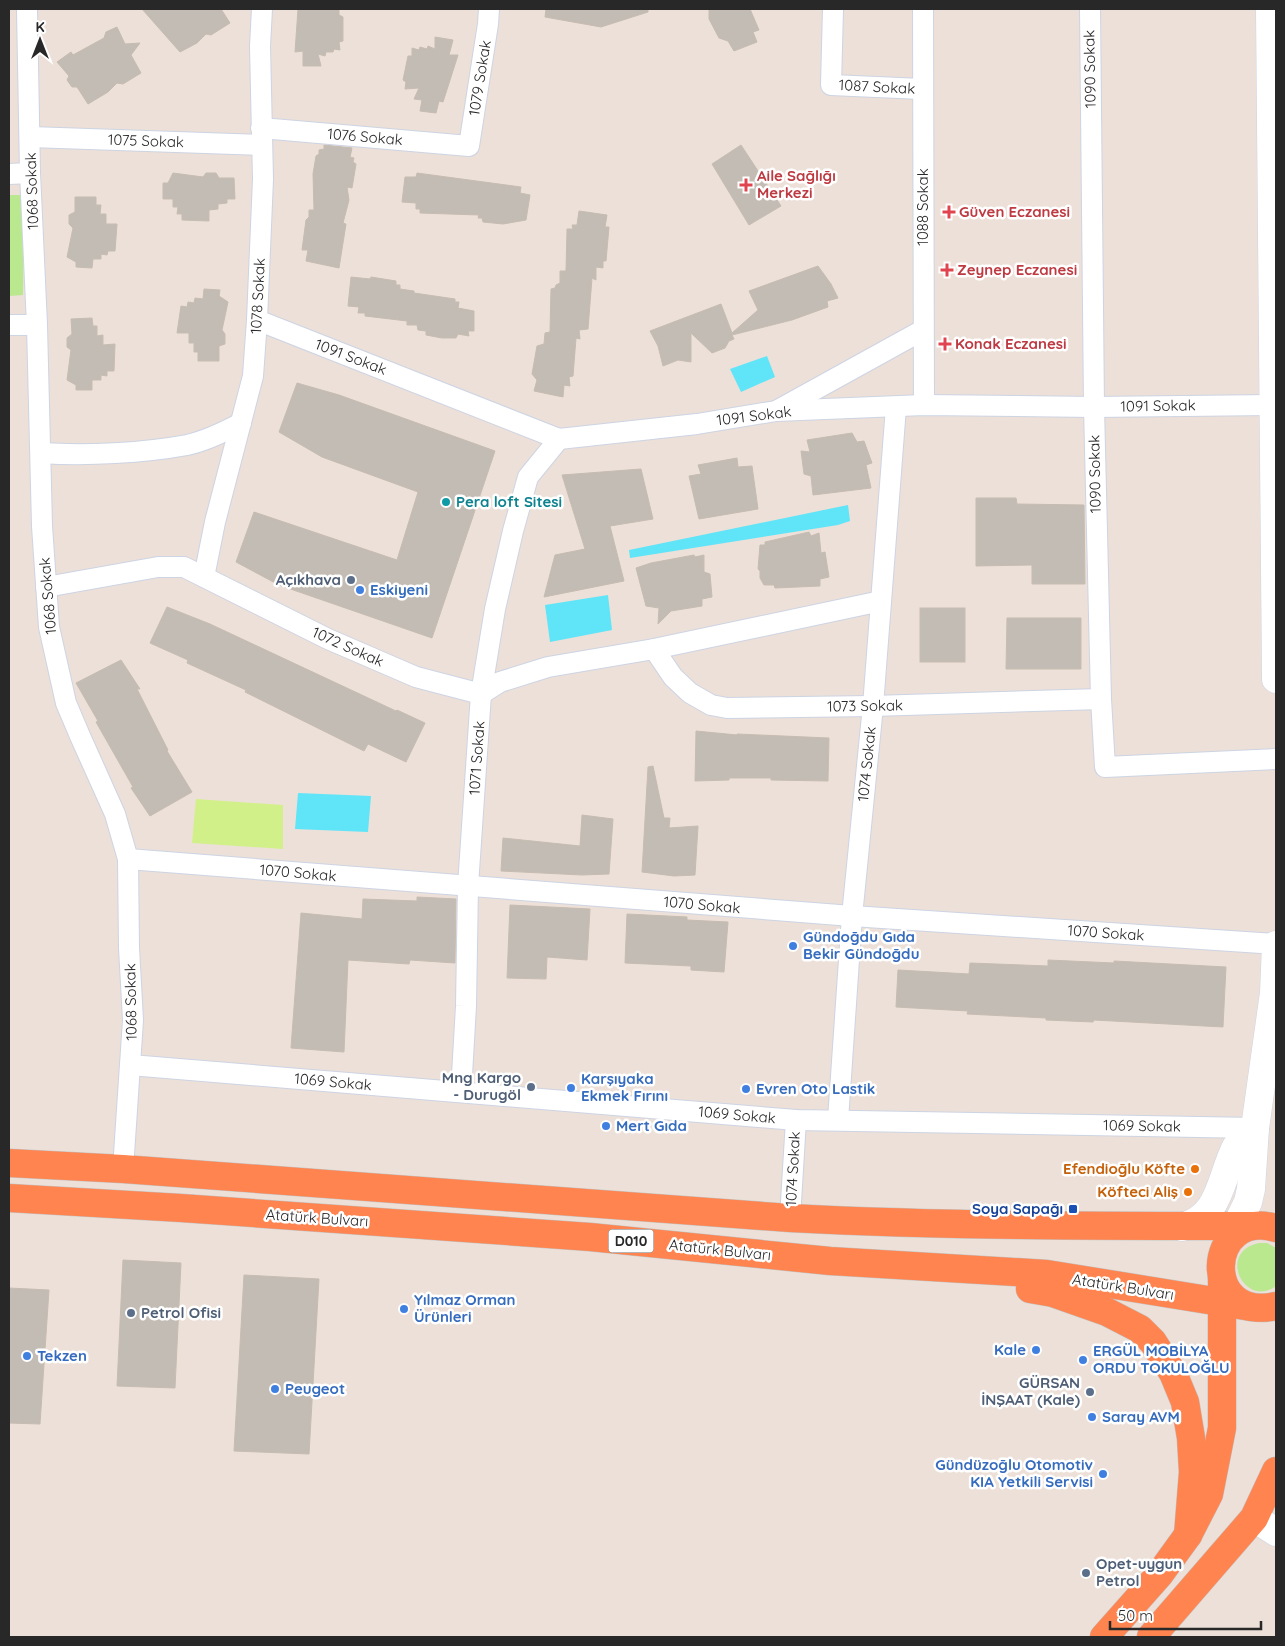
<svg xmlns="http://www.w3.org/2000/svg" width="1285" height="1646" font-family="Quicksand,sans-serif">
<rect width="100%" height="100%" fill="#ece0d8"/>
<g fill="#b9e88e">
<polygon points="9,195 24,195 23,295 9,296"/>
<path d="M 1259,1243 L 1267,1243 L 1276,1248 L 1276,1286 C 1245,1309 1216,1252 1259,1243 Z"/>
</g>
<polygon fill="#d2f089" points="196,799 283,805 283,849 192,843"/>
<g fill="#60e4f8">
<polygon points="767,356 775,377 741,392 730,369"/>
<polygon points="848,505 850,521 838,525 630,558 629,550"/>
<polygon points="608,595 612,630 550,642 545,605"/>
<polygon points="298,793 371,796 368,832 295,829"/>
</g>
<g fill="#c3bcb4" stroke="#c7bcb1">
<polygon points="142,9 221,9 230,23 211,35 206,34 197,43 180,52"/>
<polygon points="298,9 339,9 339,15 343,17 343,41 339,42 340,50 334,49 333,52 326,52 325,56 318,54 321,66 303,66 303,51 295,52"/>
<polygon points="546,9 648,9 648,12 601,27 545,17"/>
<polygon points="709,9 750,9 759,30 753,32 757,42 734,51 728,41 719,38 709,19"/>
<polygon points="117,27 125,44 140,43 131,55 141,73 123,84 117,83 108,92 88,104 77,87 72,87 67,80 69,76 57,62 71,52 73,55 104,38 106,32"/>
<polygon points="435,37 453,40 449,55 458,55 443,102 439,101 436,113 420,111 422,100 414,99 419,88 405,89 406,82 403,80 408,56 412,56 412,48 419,50 420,47 427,49 428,46 435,49"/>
<polygon points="324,145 352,148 350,157 354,158 353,162 356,164 352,188 347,187 349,200 343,223 346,224 339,268 306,261 308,250 302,250 306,220 309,217 309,210 314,210 313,174 316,156 319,154 319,150 324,149"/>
<polygon points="741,145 781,206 749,225 712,164"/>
<polygon points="173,173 203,177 206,173 216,173 219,178 234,178 235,199 227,199 227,203 218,204 218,209 209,210 209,221 182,220 182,214 177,214 178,207 173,207 173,199 163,199 163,183 168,183"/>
<polygon points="417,173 521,187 520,193 530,195 526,220 503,224 483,222 482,218 478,218 479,215 420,213 420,209 416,209 416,203 402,202 405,177 416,177"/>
<polygon points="75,197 96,197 96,205 101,205 100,214 106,214 106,224 117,224 115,251 108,251 107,255 101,254 101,259 93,259 92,268 76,267 76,262 67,257 73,228 69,224 69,215 75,212"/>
<polygon points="579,211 607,215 605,227 609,227 606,261 603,261 603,268 596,267 596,280 592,278 588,329 579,330 580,339 576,338 573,376 569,377 570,386 564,385 563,397 534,391 537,380 532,374 537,346 544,344 545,333 550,332 551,289 555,288 556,285 560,283 560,271 566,271 567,229 573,229 572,225 577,225"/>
<polygon points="818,266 831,284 838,298 827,301 828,307 792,320 732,335 734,339 729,341 725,348 712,353 691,333 691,362 678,360 663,366 658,346 650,331 721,304 732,333 758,310 749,291"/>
<polygon points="351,277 370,279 371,277 396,281 396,285 400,285 400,289 414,291 414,293 455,299 455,302 459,302 458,308 474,311 474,331 468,331 469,336 458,334 456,338 442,338 426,335 426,331 418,330 417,325 407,325 407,321 365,316 365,313 358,313 359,307 348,306"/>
<polygon points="204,289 220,290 219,296 228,302 222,330 225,334 225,344 219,346 219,361 198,361 198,352 194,352 194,343 189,343 189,333 177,333 181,306 187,307 188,302 194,303 195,298 203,299"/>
<polygon points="92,318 93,326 97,326 97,336 103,335 103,345 115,344 114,371 107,371 107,376 101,375 101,380 92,380 92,390 76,390 76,385 67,380 71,350 67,347 67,338 72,334 71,319"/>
<polygon points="297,383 339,395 495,451 432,638 279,585 236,562 254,512 397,560 418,492 322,457 279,432"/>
<polygon points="852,433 857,442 864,441 872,463 866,465 871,488 813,495 811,476 804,474 801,451 810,452 807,440"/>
<polygon points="737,458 738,467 752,466 758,509 699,519 689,476 701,474 698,465"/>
<polygon points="641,469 653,519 610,526 624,581 544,597 555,555 585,549 562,475"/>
<polygon points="976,498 1016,498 1017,504 1084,505 1085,584 1032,584 1032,565 976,566"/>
<polygon points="809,532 811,536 819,533 821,553 825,552 829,577 820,579 820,586 775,588 774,585 764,585 760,578 760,571 758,569 760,545 765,545 765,542"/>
<polygon points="694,555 695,557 704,555 704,572 710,574 712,597 702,599 702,606 671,611 658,624 659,608 646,606 636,568 651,563"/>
<polygon points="167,607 210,624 396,711 397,710 425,723 406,762 368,744 364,751 245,692 246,690 187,663 188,660 150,643"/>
<rect x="920" y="608" width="45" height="54"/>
<polygon points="1007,618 1081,618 1081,669 1006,669"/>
<polygon points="121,660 140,689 137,689 168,750 167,751 192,792 150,816 131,788 133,787 96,722 98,721 76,683"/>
<polygon points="696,731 737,735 737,734 829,738 828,781 771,780 771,778 729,778 729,780 695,781"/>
<polygon points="653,766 664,818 670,818 669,828 698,826 695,875 674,876 642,872 648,767"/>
<polygon points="582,815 613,819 609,874 582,875 501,871 503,838 580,846"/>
<polygon points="417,897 456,899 455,963 410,960 409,964 348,960 344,1052 291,1048 301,913 362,919 363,899 417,901"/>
<polygon points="510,905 590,909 587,960 547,957 546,979 507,978"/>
<polygon points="627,914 687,917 687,920 728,922 724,972 691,970 691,966 625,963"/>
<polygon points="1048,960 1114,963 1114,961 1226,967 1223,1027 1094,1020 1093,1022 1046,1020 1046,1018 967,1014 968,1011 896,1007 898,970 969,974 970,963 1048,966"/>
<polygon points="123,1260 181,1263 175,1388 117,1386"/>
<polygon points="244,1275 319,1279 309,1454 234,1451"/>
<polygon points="9,1288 49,1290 40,1424 9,1423"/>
</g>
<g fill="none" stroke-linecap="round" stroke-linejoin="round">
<g stroke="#cdd4e3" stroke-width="22">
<g id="street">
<polyline points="27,9 30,173 37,325 42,526 49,627 66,703 80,736 115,814 128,859 129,948 133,1020 123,1169"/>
<polyline points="833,9 831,85 922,89"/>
<polyline points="923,9 924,405"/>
<polyline points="1090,9 1094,407 1101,699 1105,767 1276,759"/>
<polyline points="261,128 469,146 488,24 489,9"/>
<polyline points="30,137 262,145"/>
<polyline points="9,174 30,173"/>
<polyline points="257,320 559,439 697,424 776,411 924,405 1094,407 1274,405"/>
<polyline points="9,325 37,325"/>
<polyline points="778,410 923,330"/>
<path d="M 41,453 C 86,456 144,453 187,445 C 206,441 224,432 241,423"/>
<polyline points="204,577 215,522 253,376 257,320 263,179 260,46 262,9"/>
<polyline points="46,587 158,567 184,567 328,639 416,677 481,694 500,682 548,667 654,649 881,601"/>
<polyline points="654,649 673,677 690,693 711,705 727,708 873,706 1101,699"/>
<polyline points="128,859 852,916 1276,944"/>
<polyline points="130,1065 796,1120 1255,1128"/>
<polyline points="461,1092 466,1006 468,886 481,694 495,609 513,531 528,477 559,439"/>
<polyline points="838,1120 852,916 873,706 896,407"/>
<polyline points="790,1218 796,1120"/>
</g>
</g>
<g stroke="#cdd4e3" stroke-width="29">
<g id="secondary">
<polyline points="1270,9 1276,679"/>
<path d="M 1182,1227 C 1221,1217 1220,1178 1236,1147 C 1240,1140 1249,1134 1255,1128"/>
<polyline points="1229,1241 1248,1202 1251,1189 1255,1128 1274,993 1276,945"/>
<polyline points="1254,1518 1276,1532"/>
</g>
</g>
<g stroke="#c3c3c3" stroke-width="29">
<g id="highway">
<path d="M 9,1163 L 123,1169 L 790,1218 C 944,1226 1098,1226 1252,1226"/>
<polyline points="9,1198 181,1208 590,1237 830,1261 1047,1274 1251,1307"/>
<path d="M 1276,1228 C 1205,1208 1200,1323 1276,1306"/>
<polyline points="1030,1289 1053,1293 1107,1312 1140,1329 1153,1342 1173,1373 1185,1402 1191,1438 1193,1472 1188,1535"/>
<polyline points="1104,1637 1159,1575 1188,1535 1209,1494 1222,1428 1222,1280"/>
<polyline points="1151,1637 1254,1518 1276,1471"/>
</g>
</g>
<use href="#street" stroke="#fff" stroke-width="20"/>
<use href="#secondary" stroke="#fff" stroke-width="28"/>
<use href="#highway" stroke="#ff844f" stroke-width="28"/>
</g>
<g fill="#e0444e" stroke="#fff" stroke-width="2">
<path d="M743.5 177.5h5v5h5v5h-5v5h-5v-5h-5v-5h5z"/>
<path d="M946.5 204.5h5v5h5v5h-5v5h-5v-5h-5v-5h5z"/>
<path d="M944.5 262.5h5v5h5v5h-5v5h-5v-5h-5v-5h5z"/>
<path d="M942.5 336.5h5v5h5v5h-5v5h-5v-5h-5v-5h5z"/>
</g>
<circle fill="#0f9aa8" stroke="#fff" stroke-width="2" cx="446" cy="502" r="5"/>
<g fill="#5c6f8a" stroke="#fff" stroke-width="2">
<circle cx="351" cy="580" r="5"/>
<circle cx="531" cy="1087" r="5"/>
<circle cx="131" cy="1313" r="5"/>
<circle cx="1090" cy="1392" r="5"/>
<circle cx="1086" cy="1573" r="5"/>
</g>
<g fill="#3f7fe0" stroke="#fff" stroke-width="2">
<circle cx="360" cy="590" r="5"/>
<circle cx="793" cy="946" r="5"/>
<circle cx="571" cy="1088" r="5"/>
<circle cx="746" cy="1089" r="5"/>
<circle cx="606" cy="1126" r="5"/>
<circle cx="404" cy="1309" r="5"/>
<circle cx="1036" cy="1350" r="5"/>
<circle cx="27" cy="1356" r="5"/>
<circle cx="1083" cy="1360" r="5"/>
<circle cx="275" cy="1389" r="5"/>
<circle cx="1092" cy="1417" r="5"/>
<circle cx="1103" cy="1474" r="5"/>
</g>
<g fill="#e8710a" stroke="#fff" stroke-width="2">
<circle cx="1195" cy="1169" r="5"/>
<circle cx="1188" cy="1192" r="5"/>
</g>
<rect fill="#1a4fb4" stroke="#fff" stroke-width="2" x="1068" y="1204" width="10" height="10" rx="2.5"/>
<g text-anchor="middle" stroke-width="5" stroke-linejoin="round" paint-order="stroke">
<rect fill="#fff" stroke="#686868" stroke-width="1" x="608.5" y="1229.5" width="45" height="23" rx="4"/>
<g font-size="14" font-weight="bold" fill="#282828">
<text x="631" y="1246">D010</text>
</g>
<g font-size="15" fill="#282828" stroke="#fff">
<text transform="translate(1090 69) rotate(-91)" y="5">1090 Sokak</text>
<text transform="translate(480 78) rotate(-81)" y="5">1079 Sokak</text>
<text transform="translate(877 87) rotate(3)" y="5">1087 Sokak</text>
<text transform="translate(365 137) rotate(5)" y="5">1076 Sokak</text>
<text transform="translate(146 141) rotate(2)" y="5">1075 Sokak</text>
<text transform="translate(32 191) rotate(-92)" y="5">1068 Sokak</text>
<text transform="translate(923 207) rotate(-90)" y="5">1088 Sokak</text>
<text transform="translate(258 296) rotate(-87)" y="5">1078 Sokak</text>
<text transform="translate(351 357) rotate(21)" y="5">1091 Sokak</text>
<text transform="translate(1158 406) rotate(-1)" y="5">1091 Sokak</text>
<text transform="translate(754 416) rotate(-7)" y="5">1091 Sokak</text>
<text transform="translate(1095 474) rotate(-91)" y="5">1090 Sokak</text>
<text transform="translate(48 596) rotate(-95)" y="5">1068 Sokak</text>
<text transform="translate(348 647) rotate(24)" y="5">1072 Sokak</text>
<text transform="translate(865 706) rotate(-1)" y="5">1073 Sokak</text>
<text transform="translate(477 758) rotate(-86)" y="5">1071 Sokak</text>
<text transform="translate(867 764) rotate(-84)" y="5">1074 Sokak</text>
<text transform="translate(298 873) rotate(5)" y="5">1070 Sokak</text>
<text transform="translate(702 905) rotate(5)" y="5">1070 Sokak</text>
<text transform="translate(1106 933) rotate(4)" y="5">1070 Sokak</text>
<text transform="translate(131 1002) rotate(-91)" y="5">1068 Sokak</text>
<text transform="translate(333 1082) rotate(5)" y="5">1069 Sokak</text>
<text transform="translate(737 1115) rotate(5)" y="5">1069 Sokak</text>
<text transform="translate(1142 1126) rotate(1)" y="5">1069 Sokak</text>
<text transform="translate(793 1169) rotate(-87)" y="5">1074 Sokak</text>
<text transform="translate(317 1218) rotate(4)" y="5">Atatürk Bulvarı</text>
<text transform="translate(720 1250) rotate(6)" y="5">Atatürk Bulvarı</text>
<text transform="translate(1123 1287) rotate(9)" y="5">Atatürk Bulvarı</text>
</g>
<g font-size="15" font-weight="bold" fill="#be3a42" stroke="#fff" text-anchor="start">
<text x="757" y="181">Aile Sağlığı<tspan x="757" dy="17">Merkezi</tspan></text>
<text x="959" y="217">Güven Eczanesi</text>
<text x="957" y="275">Zeynep Eczanesi</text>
<text x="955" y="349">Konak Eczanesi</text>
</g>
<g font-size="15" font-weight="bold" fill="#0d838f" stroke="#fff" text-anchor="start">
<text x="456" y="507">Pera loft Sitesi</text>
</g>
<g font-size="15" font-weight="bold" fill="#4e5e75" stroke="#fff" text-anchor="end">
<text x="341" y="585">Açıkhava</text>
<text x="521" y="1083">Mng Kargo<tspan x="521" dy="17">- Durugöl</tspan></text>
<text x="141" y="1318" text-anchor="start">Petrol Ofisi</text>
<text x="1080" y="1388">GÜRSAN<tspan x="1080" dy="17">İNŞAAT (Kale)</tspan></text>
<text x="1096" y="1569" text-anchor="start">Opet-uygun<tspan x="1096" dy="17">Petrol</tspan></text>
</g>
<g font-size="15" font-weight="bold" fill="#366cbe" stroke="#fff" text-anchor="start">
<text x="370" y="595">Eskiyeni</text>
<text x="803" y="942">Gündoğdu Gıda<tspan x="803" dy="17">Bekir Gündoğdu</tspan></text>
<text x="581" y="1084">Karşıyaka<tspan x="581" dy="17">Ekmek Fırını</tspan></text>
<text x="756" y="1094">Evren Oto Lastik</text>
<text x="616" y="1131">Mert Gıda</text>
<text x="414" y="1305">Yılmaz Orman<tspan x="414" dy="17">Ürünleri</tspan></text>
<text x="1026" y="1355" text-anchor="end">Kale</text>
<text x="1093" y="1356">ERGÜL MOBİLYA<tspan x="1093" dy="17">ORDU TOKULOĞLU</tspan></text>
<text x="37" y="1361">Tekzen</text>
<text x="285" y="1394">Peugeot</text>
<text x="1102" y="1422">Saray AVM</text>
<text x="1093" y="1470" text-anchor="end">Gündüzoğlu Otomotiv<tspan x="1093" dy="17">KIA Yetkili Servisi</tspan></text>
</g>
<g font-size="15" font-weight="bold" fill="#c56008" stroke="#fff" text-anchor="end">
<text x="1185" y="1174">Efendioğlu Köfte</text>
<text x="1178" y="1197">Köfteci Aliş</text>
</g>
<g font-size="15" font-weight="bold" fill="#164399" stroke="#fff" text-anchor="end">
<text x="1063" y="1214">Soya Sapağı</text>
</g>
</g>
<rect width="1285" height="1646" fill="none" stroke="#282828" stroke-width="20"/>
<g transform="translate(40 40)" stroke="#ffffff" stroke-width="4" paint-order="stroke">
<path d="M0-4L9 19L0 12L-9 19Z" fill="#282828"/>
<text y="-8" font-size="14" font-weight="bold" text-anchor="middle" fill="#282828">K</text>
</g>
<path d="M1110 1621v8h151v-8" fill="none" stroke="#282828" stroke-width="2.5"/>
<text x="1118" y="1621" font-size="15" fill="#282828" stroke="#ffffff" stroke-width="4" paint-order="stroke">50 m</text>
</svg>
